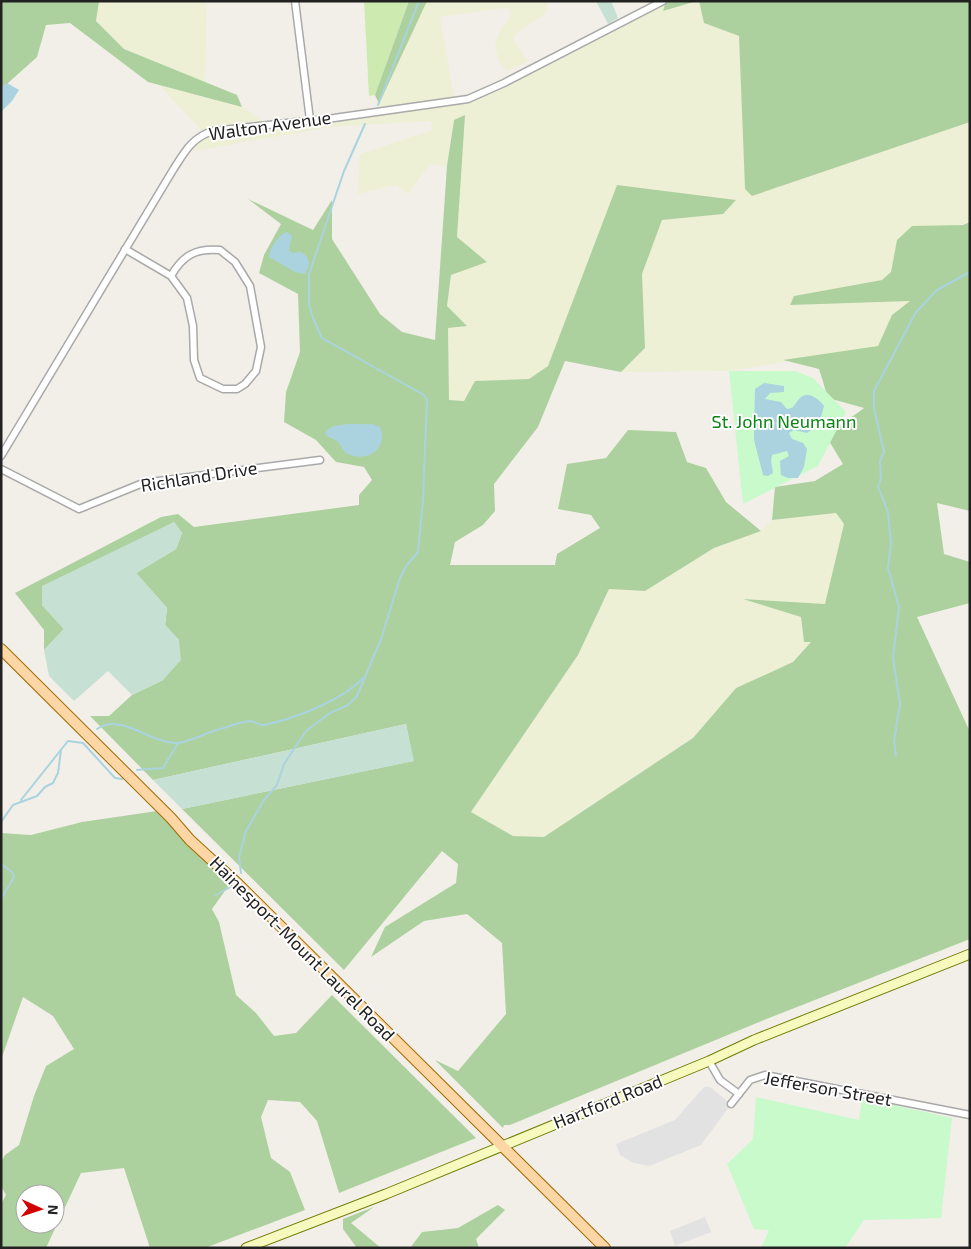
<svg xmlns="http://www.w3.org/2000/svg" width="971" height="1249" font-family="'Exo 2',sans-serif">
<rect width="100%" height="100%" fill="#f2efe9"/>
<g fill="#eef0d5">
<polygon points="99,1 207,1 205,82 124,49 96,21"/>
<polygon points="427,1 546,1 548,4 545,14 518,32 513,39 528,61 507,71 499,62 495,46 499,32 511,16 509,9 504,8 440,17 455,103 665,1 664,11 699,1 704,23 739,36 745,189 752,196 970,122 970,222 897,240 891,272 882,280 794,296 790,305 911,301 892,315 878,346 729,371 621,372 645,348 642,274 662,220 723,214 617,185 548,366 530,379 475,381 464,401 449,400 448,328 467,326 447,306 457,237 464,116 454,120 447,166 430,164 408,194 396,185 357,194 360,154 432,130 431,121 331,127 193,151 201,130 159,85 242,107 266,123 379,111 379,104"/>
<polygon points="836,513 844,524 825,605 747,599 801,617 804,642 812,641 793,662 736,688 693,738 544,837 513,836 471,812 578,655 609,589 645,591 714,548 761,531 772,520"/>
</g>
<polygon fill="#cdebb0" points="364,1 409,1 375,95 369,96"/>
<g fill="#add19e" fill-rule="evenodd">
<polygon points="1,1 99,1 96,21 124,49 237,95 242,107 148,82 70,23 46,25 37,57 8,83 1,111"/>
<polygon points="409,1 427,1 379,104 375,95"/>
<polygon points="666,1 697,1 663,11"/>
<polygon points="699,1 970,1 970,122 752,196 745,189 739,36 704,23"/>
<polygon points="465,115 457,237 487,262 451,275 447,306 467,326 448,328 449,400 464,401 475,381 529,379 548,366 617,185 736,200 723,214 662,220 642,274 645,348 621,372 565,361 538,427 494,484 495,511 483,525 455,542 450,565 555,565 557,554 600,528 591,515 558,509 567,464 606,458 628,430 676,432 687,462 706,468 726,502 761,531 714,548 645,591 609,589 578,655 471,812 513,836 544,837 693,738 736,688 793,662 811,642 804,642 801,617 743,599 825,604 844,524 836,513 772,520 775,487 815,481 843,464 826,436 864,408 828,398 819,369 783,360 878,346 892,315 910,301 790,305 794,296 882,280 891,272 897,240 912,226 963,225 970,222 970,511 937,503 944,554 970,562 970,603 917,617 970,732 970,939 764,1020 510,1125 504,1125 503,1128 435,1060 458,1071 506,1014 502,943 467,914 424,921 371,957 385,927 456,883 458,864 442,851 344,970 182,809 413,761 406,724 153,780 90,716 109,716 132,695 163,680 179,640 165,625 167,608 136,573 176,549 182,533 174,522 42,605 64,629 44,650 44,630 15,593 161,517 178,514 194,527 359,505 359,495 372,480 364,467 336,462 316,440 284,422 286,392 300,352 298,294 259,273 264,255 281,224 248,199 313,230 332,200 332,239 380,314 402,332 435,340 447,166 454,120"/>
<path d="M 157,811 L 232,881 L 212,909 L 219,922 L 236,995 L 256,1013 L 274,1036 L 296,1033 L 332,995 L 476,1138 L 339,1193 L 317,1121 L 300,1102 L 268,1100 L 261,1117 L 271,1158 L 290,1172 L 305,1210 L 205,1248 L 150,1248 L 124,1168 L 81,1173 L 46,1248 L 1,1248 L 1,1204 L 6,1195 L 1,1186 L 1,1162 L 5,1155 L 19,1145 L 34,1096 L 46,1066 L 74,1049 L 53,1016 L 23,997 L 1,1060 L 1,833 L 31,835 L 82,822 ZM 25,1194 L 55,1194 L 55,1224 L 25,1224 Z"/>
<polygon points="498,1205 505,1210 476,1239 479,1248 410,1248 422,1232 458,1228"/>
<polygon points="374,1207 351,1223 381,1248 357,1248 343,1229 343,1219"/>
</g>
<g fill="#c6e0d4">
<polygon points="596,1 611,1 618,18 608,24"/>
<polygon points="174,522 182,533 176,549 136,573 167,608 165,625 179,640 181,660 163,680 132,695 108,671 74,701 49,676 44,650 64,629 42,605 42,586"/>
<polygon points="406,724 414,761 182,809 153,780"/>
</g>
<g fill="#c8facc">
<polygon points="729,371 795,371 813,378 846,412 818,466 743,504"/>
<polygon points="756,1097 859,1120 862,1098 952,1118 941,1218 864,1220 845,1248 761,1248 769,1230 754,1229 727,1164 753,1139"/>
</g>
<g fill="#e2e2e2">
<polygon points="704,1087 710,1087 731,1104 701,1145 649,1166 634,1163 620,1155 616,1144 675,1120"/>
<polygon points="705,1217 711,1232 675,1246 670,1231"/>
</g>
<g fill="#aad3df">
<polygon points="7,83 19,90 12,101 1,112 1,87"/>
<path d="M 287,232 L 292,236 L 289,250 L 292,253 L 301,252 C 310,257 311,265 305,274 L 295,272 L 269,257 C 269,249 279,234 287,232 Z"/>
<path d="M 764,383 L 784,386 L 784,392 L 770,393 L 765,399 L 781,402 L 787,409 L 792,408 C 795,405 797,401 800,398 C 808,390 820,400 824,406 L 819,425 L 807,433 L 794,430 L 789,433 L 792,439 L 803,443 L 807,449 L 804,467 L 798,478 L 788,478 L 781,475 L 780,461 L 789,456 L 787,451 L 772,455 L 771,461 L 773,473 L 768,476 L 763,475 L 754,440 L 755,389 Z"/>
<path d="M 372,424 L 380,427 C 389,449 366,464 346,453 C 342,450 341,444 337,441 C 332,437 327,438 325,433 C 332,421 359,425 372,424 Z"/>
</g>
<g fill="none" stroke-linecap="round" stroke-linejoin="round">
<g stroke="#aad3df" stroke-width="2">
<polyline points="378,105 419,1"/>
<path d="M 97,729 C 121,712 151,744 177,743 C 191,742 209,731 224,728 C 232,725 242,722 250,721 C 256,721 258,726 264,725 C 294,719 343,700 363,678"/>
<polyline points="896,756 894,741 900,704 893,658 899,607 888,568 891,543 888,512 878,486 881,478 880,461 884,452 874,408 874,391 916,312 937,290 970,272"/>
<polyline points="137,770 163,768 178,743"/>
<polyline points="21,800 68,741 83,743 115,778 122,779"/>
<polyline points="1,822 13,805 37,796 45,787 53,783 58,773 61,750"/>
<polyline points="1,864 12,872 14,877 1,899"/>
<polyline points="241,873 239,857 246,831 264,800 277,785 284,764 306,731 330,713 348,705 357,696 381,639 400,578 407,565 418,552 423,500 427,400 424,395 322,338 313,318 309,305 309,274 344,171 365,124"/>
<polyline points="216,895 234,885"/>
</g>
<g stroke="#a9a9a9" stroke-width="9">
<g id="street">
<polyline points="295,1 310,120"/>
<path d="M 125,249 L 171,276 L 187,298 L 193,326 L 194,360 L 200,378 L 223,389 L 237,389 L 245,384 L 256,371 L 261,347 L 250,286 L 235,262 L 220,250 C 196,248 183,255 171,276"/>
<path d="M 1,456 L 173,170 C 184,153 192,137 213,131 L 334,118 L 468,99 L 504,83 L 663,1"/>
<polyline points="1,469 79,509 143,483 320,460"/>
<polyline points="709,1061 720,1080 739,1094"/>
<polyline points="731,1104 750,1080 765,1075 970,1115"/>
</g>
</g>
<g stroke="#707d05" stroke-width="11">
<polyline id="secondary" points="246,1248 386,1194 709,1061 754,1040 970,954"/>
</g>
<g stroke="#a06b00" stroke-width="12">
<polyline id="primary" points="1,649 171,818 190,840 239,885 605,1248"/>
</g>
<use href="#street" stroke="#fff" stroke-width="6"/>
<use href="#secondary" stroke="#f7fabf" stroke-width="9"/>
<use href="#primary" stroke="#fcd6a4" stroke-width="10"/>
</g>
<g text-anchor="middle" stroke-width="4" stroke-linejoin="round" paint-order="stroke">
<g font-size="18" fill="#222" stroke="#fff">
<text transform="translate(270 126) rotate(-8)" y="6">Walton Avenue</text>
<text transform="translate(199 477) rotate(-9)" y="6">Richland Drive</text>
<text transform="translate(302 949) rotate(45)" y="6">Hainesport-Mount Laurel Road</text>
<text transform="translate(828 1089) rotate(10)" y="6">Jefferson Street</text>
<text transform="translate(608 1102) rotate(-22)" y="6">Hartford Road</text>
</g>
<g font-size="18" fill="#0c8416" stroke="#fff">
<text x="784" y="428">St. John Neumann</text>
</g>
</g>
<rect width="971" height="1249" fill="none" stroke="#222222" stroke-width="5"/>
<g transform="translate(40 1209) rotate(93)"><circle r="24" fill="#ffffff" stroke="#a7a7a7"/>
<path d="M0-4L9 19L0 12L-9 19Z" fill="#d40000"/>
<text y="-8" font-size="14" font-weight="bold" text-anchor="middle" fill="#222222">N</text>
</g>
</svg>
